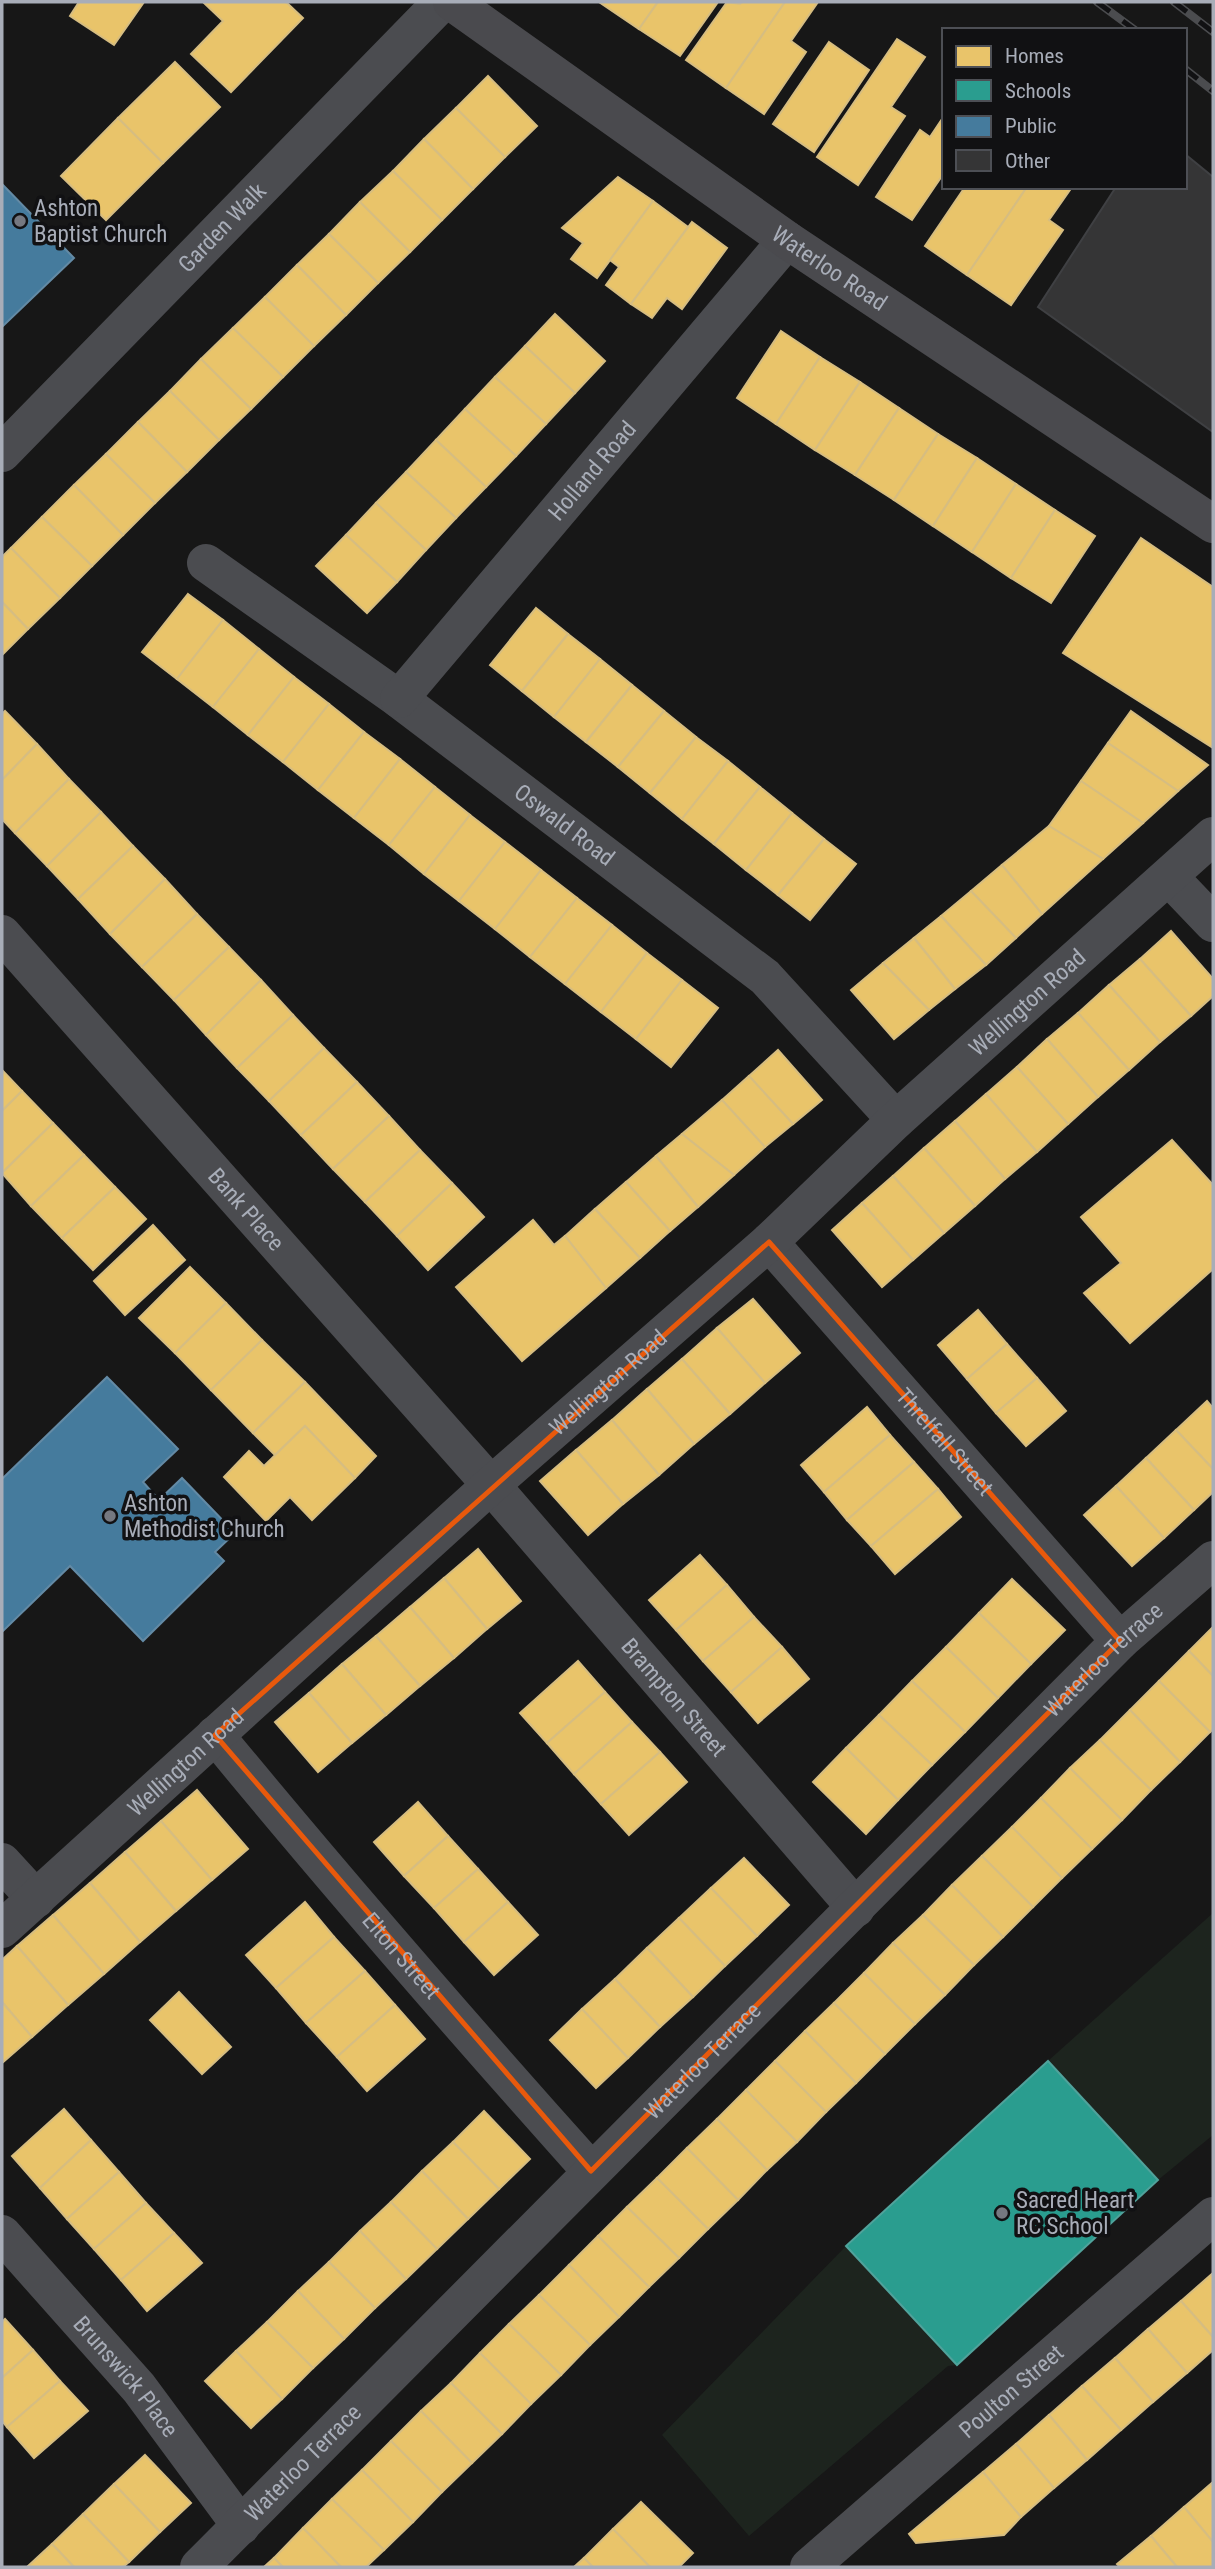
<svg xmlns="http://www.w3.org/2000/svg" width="1215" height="2569" font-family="'Roboto Condensed',sans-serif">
<rect width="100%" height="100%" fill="#171717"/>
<g fill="#1d241e">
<polygon points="1213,1913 1213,2135 1158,2180 1048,2061"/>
<polygon points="846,2246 957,2365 948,2366 749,2536 662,2435"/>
</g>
<g fill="#e9c46a" stroke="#d6bd81" stroke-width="2">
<polygon points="79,2 144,2 114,45 70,16"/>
<polygon points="203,2 286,2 303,18 231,92 191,54 223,21"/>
<polygon points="599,2 658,2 639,29"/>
<polygon points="658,2 718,2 680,56 639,29"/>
<polygon points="727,2 740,4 742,2 785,2 726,88 686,60"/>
<polygon points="785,2 818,2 791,41 806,52 764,114 726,88"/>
<polygon points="897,39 925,57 891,107 905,116 858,185 817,157"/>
<polygon points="829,42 869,70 814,152 773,124"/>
<polygon points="175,62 220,107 163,163 118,118"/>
<polygon points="488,76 537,126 505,157 456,108"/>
<polygon points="456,108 505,157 473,189 424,139"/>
<polygon points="944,116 944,173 912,220 876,197 920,130 930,137"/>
<polygon points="118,118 163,163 106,220 61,176"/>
<polygon points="424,139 473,189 442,220 393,171"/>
<polygon points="393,171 442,220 410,252 360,202"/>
<polygon points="618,177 653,201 597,278 571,259 583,243 562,228"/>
<polygon points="965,187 1027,187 967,275 925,246"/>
<polygon points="1027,187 1072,187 1049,220 1063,230 1011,305 967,275"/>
<polygon points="653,201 688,227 631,304 606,285 619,267 610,260"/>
<polygon points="360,202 410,252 378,283 329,234"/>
<polygon points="692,222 727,248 682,309 667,298 652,318 631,304"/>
<polygon points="329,234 378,283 346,315 297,265"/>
<polygon points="297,265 346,315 314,346 265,297"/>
<polygon points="265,297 314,346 283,377 233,328"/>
<polygon points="555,314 605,361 575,393 525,346"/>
<polygon points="233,328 283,377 251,409 201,359"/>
<polygon points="781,331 820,357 776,424 737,398"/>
<polygon points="525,346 575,393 546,424 495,377"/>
<polygon points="820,357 860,382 815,450 776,424"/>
<polygon points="201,359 251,409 219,440 170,391"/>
<polygon points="495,377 546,424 516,456 465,409"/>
<polygon points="860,382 899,408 855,475 815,450"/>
<polygon points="170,391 219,440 187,472 138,422"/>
<polygon points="899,408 938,434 894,500 855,475"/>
<polygon points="465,409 516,456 486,487 436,440"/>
<polygon points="138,422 187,472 155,503 106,454"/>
<polygon points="938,434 977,458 933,526 894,500"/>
<polygon points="436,440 486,487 456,518 406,472"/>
<polygon points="106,454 155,503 123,535 74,485"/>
<polygon points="977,458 1016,484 972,552 933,526"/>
<polygon points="406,472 456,518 426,550 376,503"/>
<polygon points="1016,484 1055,510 1011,578 972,552"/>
<polygon points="74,485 123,535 92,566 42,517"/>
<polygon points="376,503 426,550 397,582 346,535"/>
<polygon points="1055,510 1095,536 1051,603 1011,578"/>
<polygon points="42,517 92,566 60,598 11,548"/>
<polygon points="346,535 397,582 367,613 316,566"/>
<polygon points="1141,538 1213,587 1213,748 1063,653"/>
<polygon points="11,548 60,598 28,629 2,602 2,557"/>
<polygon points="188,594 223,620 177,679 142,652"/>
<polygon points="2,602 28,629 2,655"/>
<polygon points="536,608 568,634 522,691 490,665"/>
<polygon points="223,620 259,649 213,707 177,679"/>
<polygon points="568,634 600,659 554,717 522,691"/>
<polygon points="259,649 294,677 248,735 213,707"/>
<polygon points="600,659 632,685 586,742 554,717"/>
<polygon points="294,677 329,704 283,762 248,735"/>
<polygon points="632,685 664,711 618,767 586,742"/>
<polygon points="329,704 364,732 318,790 283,762"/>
<polygon points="5,711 37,744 2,780 2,714"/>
<polygon points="664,711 696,737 650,793 618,767"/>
<polygon points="1131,711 1208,765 1178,791 1108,743"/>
<polygon points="364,732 400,759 354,818 318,790"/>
<polygon points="696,737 728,761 682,819 650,793"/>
<polygon points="1108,743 1178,791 1143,823 1081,781"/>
<polygon points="37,744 69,779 15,833 2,819 2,780"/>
<polygon points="400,759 435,787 389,845 354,818"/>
<polygon points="728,761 760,787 714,844 682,819"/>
<polygon points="69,779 101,812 47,866 15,833"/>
<polygon points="1081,781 1143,823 1103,859 1049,826"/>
<polygon points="435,787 470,815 424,874 389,845"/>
<polygon points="760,787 792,813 746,870 714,844"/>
<polygon points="101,812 133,846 78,899 47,866"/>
<polygon points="792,813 824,839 778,895 746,870"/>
<polygon points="470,815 505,842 459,901 424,874"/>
<polygon points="1049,826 1103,859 1042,914 1002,865"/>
<polygon points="824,839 856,864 810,920 778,895"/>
<polygon points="505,842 541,870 495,929 459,901"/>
<polygon points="133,846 165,879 110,934 78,899"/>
<polygon points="1002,865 1042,914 1016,938 971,891"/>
<polygon points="541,870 577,898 530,957 495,929"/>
<polygon points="165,879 197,914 142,967 110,934"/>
<polygon points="971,891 1016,938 986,965 941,916"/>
<polygon points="577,898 612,925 565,984 530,957"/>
<polygon points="197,914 229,947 174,1000 142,967"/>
<polygon points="941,916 986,965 955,989 914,938"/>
<polygon points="612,925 647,953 601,1012 565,984"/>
<polygon points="1171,931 1213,979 1213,996 1191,1016 1140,959"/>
<polygon points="914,938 955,989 929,1010 883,963"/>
<polygon points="229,947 261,980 206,1035 174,1000"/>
<polygon points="647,953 682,980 636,1039 601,1012"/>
<polygon points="1140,959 1191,1016 1160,1042 1109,985"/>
<polygon points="883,963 929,1010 894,1039 851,990"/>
<polygon points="261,980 293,1015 237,1068 206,1035"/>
<polygon points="682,980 718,1008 671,1067 636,1039"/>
<polygon points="1109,985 1160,1042 1129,1070 1078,1013"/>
<polygon points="1078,1013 1129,1070 1098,1097 1047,1039"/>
<polygon points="293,1015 324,1048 269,1101 237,1068"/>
<polygon points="1047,1039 1098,1097 1068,1124 1017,1067"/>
<polygon points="324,1048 357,1082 301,1135 269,1101"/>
<polygon points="778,1050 822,1100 793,1124 749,1076"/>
<polygon points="1017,1067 1068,1124 1037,1152 986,1094"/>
<polygon points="2,1070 22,1091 2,1111"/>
<polygon points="749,1076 793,1124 765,1147 722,1100"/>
<polygon points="357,1082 389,1116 333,1169 301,1135"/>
<polygon points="22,1091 53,1123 2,1173 2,1111"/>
<polygon points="986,1094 1037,1152 1005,1179 955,1121"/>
<polygon points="722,1100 765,1147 734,1175 682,1134"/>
<polygon points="389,1116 420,1150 365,1202 333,1169"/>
<polygon points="955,1121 1005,1179 975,1206 924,1148"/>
<polygon points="53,1123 84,1155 31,1206 2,1173"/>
<polygon points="682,1134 734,1175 698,1207 656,1156"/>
<polygon points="1172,1140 1213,1185 1213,1269 1130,1343 1084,1293 1121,1263 1081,1217"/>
<polygon points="924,1148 975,1206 944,1233 893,1176"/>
<polygon points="420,1150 452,1183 397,1236 365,1202"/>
<polygon points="84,1155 115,1187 62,1238 31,1206"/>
<polygon points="656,1156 698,1207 670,1231 626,1182"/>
<polygon points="893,1176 944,1233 913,1260 862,1203"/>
<polygon points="626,1182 670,1231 640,1258 595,1209"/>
<polygon points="452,1183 484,1217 428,1270 397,1236"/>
<polygon points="115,1187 146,1219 93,1270 62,1238"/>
<polygon points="862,1203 913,1260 882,1287 832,1230"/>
<polygon points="595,1209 640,1258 606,1288 565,1236"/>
<polygon points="533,1220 554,1245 565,1236 606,1288 522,1361 456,1287"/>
<polygon points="153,1225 185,1260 125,1315 94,1281"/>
<polygon points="190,1267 226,1303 175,1353 139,1318"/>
<polygon points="753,1299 800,1353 765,1383 717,1328"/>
<polygon points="226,1303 262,1340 211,1390 175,1353"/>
<polygon points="978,1310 1007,1344 967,1379 938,1345"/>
<polygon points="717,1328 765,1383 730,1414 682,1359"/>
<polygon points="262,1340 305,1382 253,1433 211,1390"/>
<polygon points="1007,1344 1037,1378 996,1413 967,1379"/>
<polygon points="682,1359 730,1414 694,1444 647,1389"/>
<polygon points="1037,1378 1066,1411 1026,1446 996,1413"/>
<polygon points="305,1382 376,1456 355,1478 305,1426 275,1455 253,1433"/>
<polygon points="647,1389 694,1444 659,1475 612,1420"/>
<polygon points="1207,1401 1213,1408 1213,1469 1176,1430"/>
<polygon points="867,1407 890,1435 824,1492 801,1465"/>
<polygon points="612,1420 659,1475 623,1504 576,1450"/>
<polygon points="305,1426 355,1478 312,1520 290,1497 266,1521 224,1477 249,1451 264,1466"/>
<polygon points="1176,1430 1213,1469 1213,1492 1194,1510 1146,1458"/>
<polygon points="890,1435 914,1462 847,1520 824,1492"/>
<polygon points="576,1450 623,1504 588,1535 540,1481"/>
<polygon points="1146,1458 1194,1510 1164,1538 1116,1486"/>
<polygon points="914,1462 938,1489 871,1546 847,1520"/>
<polygon points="1116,1486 1164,1538 1132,1566 1084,1515"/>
<polygon points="938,1489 961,1517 895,1574 871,1546"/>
<polygon points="478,1549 521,1601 487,1629 444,1578"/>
<polygon points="700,1555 727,1585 676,1630 649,1600"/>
<polygon points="444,1578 487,1629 454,1658 410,1607"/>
<polygon points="1012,1579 1065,1630 1031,1664 979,1613"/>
<polygon points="727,1585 754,1617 703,1661 676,1630"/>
<polygon points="410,1607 454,1658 420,1686 376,1636"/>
<polygon points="979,1613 1031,1664 998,1698 946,1647"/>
<polygon points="754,1617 782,1647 731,1692 703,1661"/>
<polygon points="1213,1627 1213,1676 1189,1651"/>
<polygon points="376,1636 420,1686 386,1715 342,1664"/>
<polygon points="782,1647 809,1679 758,1723 731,1692"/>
<polygon points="946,1647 998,1698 965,1732 912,1681"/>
<polygon points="1189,1651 1213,1676 1213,1729 1210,1732 1159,1681"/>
<polygon points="578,1661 605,1692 547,1743 520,1713"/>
<polygon points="342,1664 386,1715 352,1743 309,1693"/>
<polygon points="912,1681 965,1732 932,1765 879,1715"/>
<polygon points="1159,1681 1210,1732 1180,1762 1130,1710"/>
<polygon points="605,1692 632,1722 574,1774 547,1743"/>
<polygon points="309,1693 352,1743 318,1772 275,1722"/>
<polygon points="1130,1710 1180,1762 1151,1790 1100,1740"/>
<polygon points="879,1715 932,1765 898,1800 846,1748"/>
<polygon points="632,1722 660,1752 601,1804 574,1774"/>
<polygon points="1100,1740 1151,1790 1122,1820 1070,1768"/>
<polygon points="846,1748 898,1800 866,1834 813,1782"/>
<polygon points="660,1752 687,1782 629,1835 601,1804"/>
<polygon points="1070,1768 1122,1820 1092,1849 1041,1798"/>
<polygon points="197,1790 248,1849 212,1880 161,1821"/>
<polygon points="1041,1798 1092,1849 1062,1878 1012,1827"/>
<polygon points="418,1802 448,1836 404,1876 374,1842"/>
<polygon points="161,1821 212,1880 176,1911 125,1852"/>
<polygon points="1012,1827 1062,1878 1033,1907 982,1856"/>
<polygon points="448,1836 478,1869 434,1908 404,1876"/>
<polygon points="125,1852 176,1911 140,1942 90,1883"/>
<polygon points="982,1856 1033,1907 1003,1937 952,1885"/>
<polygon points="744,1858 789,1905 757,1936 711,1888"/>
<polygon points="478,1869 508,1902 464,1942 434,1908"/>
<polygon points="90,1883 140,1942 104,1974 53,1915"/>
<polygon points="952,1885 1003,1937 974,1965 923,1915"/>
<polygon points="711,1888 757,1936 725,1966 679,1918"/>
<polygon points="305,1902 334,1937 276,1988 246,1955"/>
<polygon points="508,1902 538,1935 494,1975 464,1942"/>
<polygon points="53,1915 104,1974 68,2005 17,1946"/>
<polygon points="923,1915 974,1965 945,1995 893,1943"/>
<polygon points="679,1918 725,1966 693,1997 647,1948"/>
<polygon points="334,1937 365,1971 306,2023 276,1988"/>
<polygon points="893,1943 945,1995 915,2024 864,1973"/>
<polygon points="17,1946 68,2005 32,2037 2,2002 2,1960"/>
<polygon points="647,1948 693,1997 660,2027 615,1979"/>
<polygon points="365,1971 395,2005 337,2057 306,2023"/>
<polygon points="864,1973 915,2024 885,2054 834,2003"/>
<polygon points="615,1979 660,2027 628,2058 582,2009"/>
<polygon points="179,1992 231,2047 202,2074 150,2020"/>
<polygon points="2,2002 32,2037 2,2063"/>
<polygon points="834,2003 885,2054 856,2083 805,2031"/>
<polygon points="395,2005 425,2039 367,2091 337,2057"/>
<polygon points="582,2009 628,2058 596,2088 550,2040"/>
<polygon points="805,2031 856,2083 826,2112 775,2061"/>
<polygon points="775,2061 826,2112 797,2142 746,2090"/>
<polygon points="746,2090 797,2142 767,2170 717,2119"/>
<polygon points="64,2109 91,2140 40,2188 12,2156"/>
<polygon points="484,2111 530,2159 499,2189 453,2142"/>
<polygon points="717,2119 767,2170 738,2200 687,2148"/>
<polygon points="91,2140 119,2172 67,2219 40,2188"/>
<polygon points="453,2142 499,2189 468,2219 422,2171"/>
<polygon points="687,2148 738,2200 708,2229 657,2178"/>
<polygon points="422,2171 468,2219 437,2249 391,2202"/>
<polygon points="119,2172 146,2203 94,2249 67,2219"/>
<polygon points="657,2178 708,2229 679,2258 627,2207"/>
<polygon points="391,2202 437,2249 406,2279 360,2231"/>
<polygon points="146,2203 174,2233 121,2280 94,2249"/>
<polygon points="627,2207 679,2258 649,2287 598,2236"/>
<polygon points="360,2231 406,2279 375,2308 329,2262"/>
<polygon points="174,2233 202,2263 147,2311 121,2280"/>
<polygon points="598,2236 649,2287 619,2317 569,2265"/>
<polygon points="329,2262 375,2308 344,2339 298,2291"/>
<polygon points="569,2265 619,2317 590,2345 539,2295"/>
<polygon points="1213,2273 1213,2337 1181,2301"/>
<polygon points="298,2291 344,2339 313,2368 267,2322"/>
<polygon points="539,2295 590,2345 561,2375 509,2324"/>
<polygon points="1181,2301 1213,2337 1213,2350 1187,2373 1148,2329"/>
<polygon points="5,2319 33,2350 2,2378 2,2322"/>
<polygon points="267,2322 313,2368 282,2399 236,2351"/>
<polygon points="509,2324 561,2375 531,2404 480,2353"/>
<polygon points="1148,2329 1187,2373 1153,2402 1115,2358"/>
<polygon points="33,2350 60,2381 7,2427 2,2421 2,2378"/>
<polygon points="236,2351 282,2399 251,2428 205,2381"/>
<polygon points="480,2353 531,2404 502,2434 451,2383"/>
<polygon points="1115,2358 1153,2402 1121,2430 1082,2386"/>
<polygon points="60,2381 88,2411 34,2458 7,2427"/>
<polygon points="451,2383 502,2434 472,2463 421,2411"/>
<polygon points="1082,2386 1121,2430 1087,2460 1049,2415"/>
<polygon points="421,2411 472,2463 442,2492 391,2441"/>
<polygon points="1049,2415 1087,2460 1054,2488 1016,2444"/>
<polygon points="391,2441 442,2492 413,2522 362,2470"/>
<polygon points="1016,2444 1054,2488 1021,2517 983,2472"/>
<polygon points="145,2455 191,2503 160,2532 114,2484"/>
<polygon points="362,2470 413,2522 384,2550 332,2499"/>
<polygon points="983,2472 1021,2517 1004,2535 916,2543 909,2534"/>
<polygon points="1213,2482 1213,2542 1184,2507"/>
<polygon points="114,2484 160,2532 129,2562 83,2514"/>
<polygon points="332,2499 384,2550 366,2567 341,2567 303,2528"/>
<polygon points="641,2502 693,2553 679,2567 650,2567 613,2529"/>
<polygon points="1184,2507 1213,2542 1213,2567 1177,2567 1151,2536"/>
<polygon points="83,2514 129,2562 123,2567 74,2567 52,2544"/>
<polygon points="303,2528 341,2567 283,2567 274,2558"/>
<polygon points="613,2529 650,2567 593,2567 584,2558"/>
<polygon points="1151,2536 1177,2567 1120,2567 1117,2564"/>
<polygon points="52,2544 74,2567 27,2567"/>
<polygon points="274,2558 283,2567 264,2567"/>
<polygon points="584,2558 593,2567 574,2567"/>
</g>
<polygon fill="#2a9d8f" stroke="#50a29b" stroke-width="2" points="1048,2061 1158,2180 957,2365 846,2246"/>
<g fill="#457b9d" stroke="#638aa5" stroke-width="2">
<polygon points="2,184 74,258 2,327"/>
<polygon points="107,1377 178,1449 143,1482 159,1500 182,1478 235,1533 215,1552 224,1561 143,1641 70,1566 2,1632 2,1479"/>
</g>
<polygon fill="#353536" stroke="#3f4043" stroke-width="2" points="1185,154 1213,177 1213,432 1038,307 1116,187 1185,187"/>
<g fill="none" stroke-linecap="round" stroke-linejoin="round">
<g stroke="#4b4c50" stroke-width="38">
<path id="s1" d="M 2,453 L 442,2"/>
<path id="s2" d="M 206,563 L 399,699 L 765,977 L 896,1120"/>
<path id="s3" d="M 399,699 L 787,240"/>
<polyline points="1170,878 1213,923"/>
<path id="s4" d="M 2,934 L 491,1485 L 856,1908"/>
<path id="s5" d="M 769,1242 L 1120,1641"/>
<path id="s6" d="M 215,1735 C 337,1883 463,2028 591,2171"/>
<polyline points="2,1862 36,1899"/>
<path id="s7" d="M 2,1929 L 491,1485 L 769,1242 L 896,1120 L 1213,836"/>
<path id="s8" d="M 2,2234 L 139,2388 L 241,2526"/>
<path id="s9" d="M 199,2567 L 1120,1641 L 1213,1560"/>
<path id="s10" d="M 809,2567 L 1213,2216"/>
</g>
<path stroke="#4a4a4e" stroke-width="38" id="s11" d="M 452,2 L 787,240 L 1213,524"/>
<g stroke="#4b4c4f" stroke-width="8">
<g id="rail">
<polyline points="1097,2 1135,30"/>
<polyline points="1174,2 1213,32"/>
<polyline points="1185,69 1213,91"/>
</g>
</g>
<use href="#rail" stroke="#111113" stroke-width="5" stroke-dasharray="16" stroke-linecap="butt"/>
</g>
<path fill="none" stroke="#e8590c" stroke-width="5" stroke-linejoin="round" d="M 769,1242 L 1120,1641 L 591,2171 L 215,1735 Z"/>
<g fill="#757880" stroke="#111113" stroke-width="2.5">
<circle cx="20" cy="221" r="7"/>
<circle cx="110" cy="1516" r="7"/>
<circle cx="1002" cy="2213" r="7"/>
</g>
<g text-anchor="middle" stroke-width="7" stroke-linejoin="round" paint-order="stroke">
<g font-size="23" fill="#a8adb8" stroke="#111113" text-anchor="start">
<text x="34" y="216">Ashton<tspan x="34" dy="26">Baptist Church</tspan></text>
<text x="124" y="1511">Ashton<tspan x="124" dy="26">Methodist Church</tspan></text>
<text x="1016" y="2208">Sacred Heart<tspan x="1016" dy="26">RC School</tspan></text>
</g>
<g font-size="23" fill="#a8adb8" stroke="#111113">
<text dy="8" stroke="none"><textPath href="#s1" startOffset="315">Garden Walk</textPath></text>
<text dy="8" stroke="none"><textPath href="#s11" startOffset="462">Waterloo Road</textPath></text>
<text dy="8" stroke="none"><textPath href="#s3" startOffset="299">Holland Road</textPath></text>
<text dy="8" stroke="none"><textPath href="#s2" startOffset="444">Oswald Road</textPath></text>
<text dy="8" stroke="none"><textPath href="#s7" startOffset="1382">Wellington Road</textPath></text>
<text dy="8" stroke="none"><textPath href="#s4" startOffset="368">Bank Place</textPath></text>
<text dy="8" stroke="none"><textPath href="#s7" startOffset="816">Wellington Road</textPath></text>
<text dy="8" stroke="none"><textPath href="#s5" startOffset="266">Threlfall Street</textPath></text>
<text dy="8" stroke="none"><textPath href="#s9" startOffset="1281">Waterloo Terrace</textPath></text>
<text dy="8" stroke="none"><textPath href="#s4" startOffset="1017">Brampton Street</textPath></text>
<text dy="8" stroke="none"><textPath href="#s7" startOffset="248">Wellington Road</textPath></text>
<text dy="8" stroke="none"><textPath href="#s6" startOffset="289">Elton Street</textPath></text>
<text dy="8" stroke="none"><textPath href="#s9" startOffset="714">Waterloo Terrace</textPath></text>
<text dy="8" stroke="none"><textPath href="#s8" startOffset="189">Brunswick Place</textPath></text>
<text dy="8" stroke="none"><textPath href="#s10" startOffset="268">Poulton Street</textPath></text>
<text dy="8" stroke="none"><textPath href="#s9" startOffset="147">Waterloo Terrace</textPath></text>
</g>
</g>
<rect width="1215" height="2569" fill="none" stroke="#a8adb8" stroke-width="7"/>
<rect x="942" y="28" width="245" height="161" fill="#111113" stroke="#4d4f55" stroke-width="2"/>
<rect x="956" y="46" width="35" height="21" fill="#e9c46a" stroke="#4d4f55" stroke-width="2"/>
<text x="1005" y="63" font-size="21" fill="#a8adb8">Homes</text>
<rect x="956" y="80" width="35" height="21" fill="#2a9d8f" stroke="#4d4f55" stroke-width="2"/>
<text x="1005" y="98" font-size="21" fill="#a8adb8">Schools</text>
<rect x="956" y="116" width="35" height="21" fill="#457b9d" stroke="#4d4f55" stroke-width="2"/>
<text x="1005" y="133" font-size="21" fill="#a8adb8">Public</text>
<rect x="956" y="150" width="35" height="21" fill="#353536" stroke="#4d4f55" stroke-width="2"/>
<text x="1005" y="168" font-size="21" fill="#a8adb8">Other</text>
</svg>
